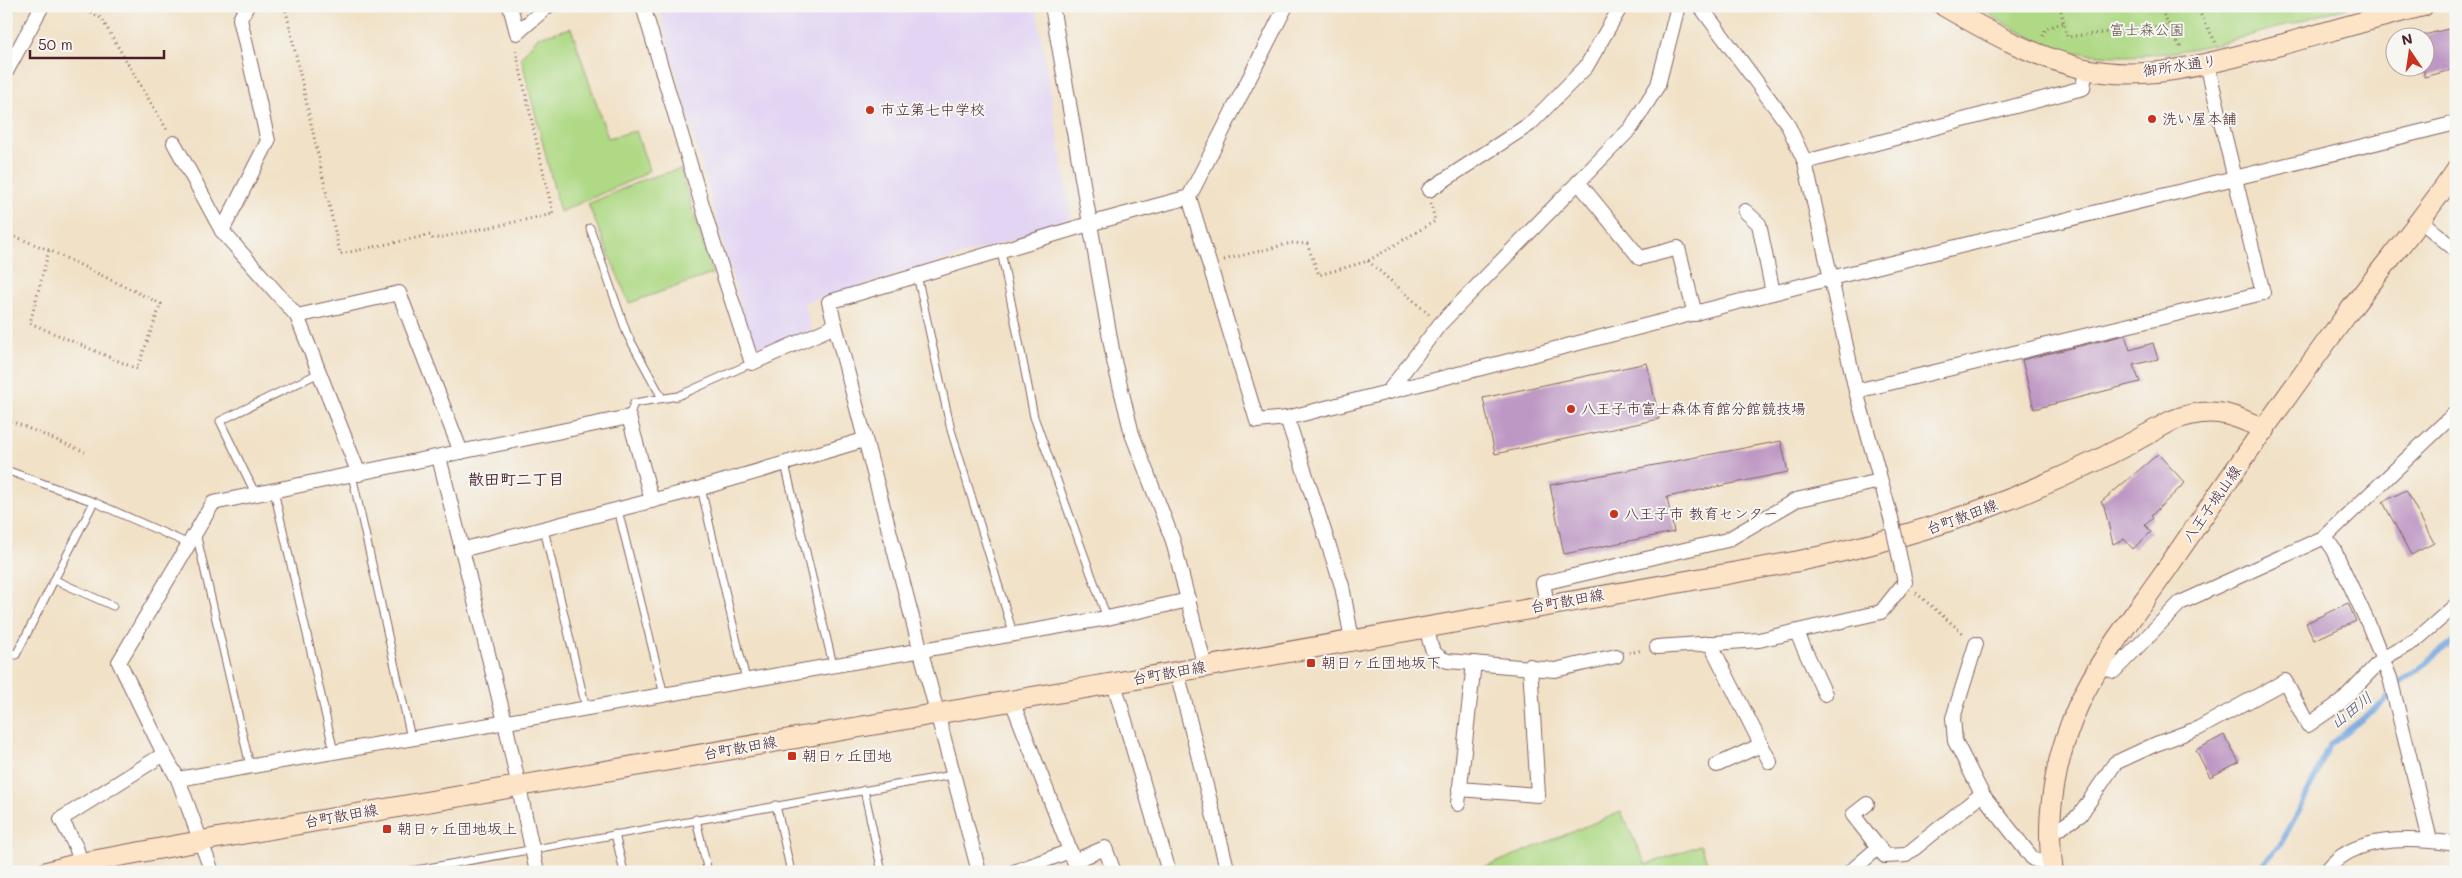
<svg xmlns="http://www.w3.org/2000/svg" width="2462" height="878" font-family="Mali,'Klee One',sans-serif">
<rect width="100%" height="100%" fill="#f6f6f2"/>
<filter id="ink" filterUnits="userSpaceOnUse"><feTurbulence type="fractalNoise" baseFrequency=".02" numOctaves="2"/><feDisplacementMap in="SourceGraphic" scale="10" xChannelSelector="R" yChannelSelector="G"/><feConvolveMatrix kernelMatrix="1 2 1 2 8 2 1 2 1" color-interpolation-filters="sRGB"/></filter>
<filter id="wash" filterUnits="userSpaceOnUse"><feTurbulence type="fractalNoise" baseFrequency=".0096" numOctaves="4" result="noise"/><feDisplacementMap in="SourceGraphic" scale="20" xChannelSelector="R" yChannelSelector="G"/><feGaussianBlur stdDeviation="1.12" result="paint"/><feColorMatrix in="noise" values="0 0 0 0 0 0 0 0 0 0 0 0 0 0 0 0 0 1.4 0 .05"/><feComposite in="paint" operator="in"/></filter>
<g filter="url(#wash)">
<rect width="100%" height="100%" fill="#f1e1c6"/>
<polygon fill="#e2d4f3" points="658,6 1036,6 1071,214 1068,223 804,303 812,330 758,351 752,348"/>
<g fill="#afd985" stroke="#7c7c58">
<path d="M 1976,6 L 2351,6 C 2262,31 2141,77 2050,45 C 2023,35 2000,21 1976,6 Z"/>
<polygon points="571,28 608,138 636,131 649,170 641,176 560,212 521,57 538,37"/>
<polygon points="680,169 712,274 629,303 588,204 645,179"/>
<polygon points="1621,812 1646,865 1700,845 1712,872 1473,872"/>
</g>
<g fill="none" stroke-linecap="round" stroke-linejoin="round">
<polyline stroke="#73a6df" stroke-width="5.5" points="2256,872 2280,845 2302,805 2330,744 2383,703 2400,683 2456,639"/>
</g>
<g id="blocks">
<g fill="#be98c4">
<polygon points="2456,27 2456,69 2424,77 2424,35"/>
<polygon points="2125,335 2130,350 2153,343 2158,359 2133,365 2140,382 2034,409 2022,360"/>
<polygon points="1647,363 1659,419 1495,454 1483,398"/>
<polygon points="1781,441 1788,472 1667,497 1674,532 1564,554 1550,485"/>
<polygon points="2158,454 2185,483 2151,516 2153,518 2145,525 2151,532 2133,549 2124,539 2113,544 2104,506 2101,502"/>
<polygon points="2406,490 2434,543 2411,555 2383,502"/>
<polygon points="2348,603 2356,621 2314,640 2306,623"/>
<polygon points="2224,735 2239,762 2210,777 2196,750"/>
</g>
</g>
</g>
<g filter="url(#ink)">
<use href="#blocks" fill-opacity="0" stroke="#846361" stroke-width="1"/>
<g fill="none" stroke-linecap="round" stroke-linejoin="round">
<g stroke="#846361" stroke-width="9">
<g id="lane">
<polyline points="590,228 627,334 662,398"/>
<polyline points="1001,251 1034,417 1107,618"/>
<polyline points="917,275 951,430 1013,633"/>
<polyline points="629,417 634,403 678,396 752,363"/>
<polyline points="785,464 833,665"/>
<polyline points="6,470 94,502 189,544"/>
<polyline points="352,475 411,738"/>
<polyline points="701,488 746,680"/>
<polyline points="274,491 334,752"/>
<polyline points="256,495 220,421 319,373"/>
<polyline points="618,510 664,695"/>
<polyline points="544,529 586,708"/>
<polyline points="196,533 250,766"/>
<polyline points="55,580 113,606"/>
<polyline points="6,650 16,655 94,502"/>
<polyline points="864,790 882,872"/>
<polyline points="776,805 791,872"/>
<polyline points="696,819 708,872"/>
<polyline points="615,834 624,872"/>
<polyline points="405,872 952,775"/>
</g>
</g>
<g stroke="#846361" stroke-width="16">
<g id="street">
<polyline points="247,6 240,19 268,141 222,231 297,316 359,474"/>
<polyline points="510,6 517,33 548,6"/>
<polyline points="643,6 714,245 752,363 835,326"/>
<polyline points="1052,6 1114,361 1132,434 1173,541 1205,667"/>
<polyline points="1286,6 1189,197 1257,421 1287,418 1831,278 2456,123"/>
<polyline points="1700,6 1787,123 1805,162 1856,391 1891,518"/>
<polyline points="6,72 42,6"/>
<polyline points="174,143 222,231"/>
<polyline points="1805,162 2083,88 2086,69"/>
<polyline points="1578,182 1640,258 1678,248 1695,314"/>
<polyline points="1429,190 1530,124 1586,67 1621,6"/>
<polyline points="1745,211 1759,224 1773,293"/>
<polyline points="2421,221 2456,250"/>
<polyline points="297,316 399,293 461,452"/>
<polyline points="1856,391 2263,293 2207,64"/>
<polyline points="1388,392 1440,324 1631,128 1658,85 1678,6"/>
<polyline points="1287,418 1342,586 1352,640"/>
<polyline points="439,457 505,722 537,872"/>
<polyline points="2325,537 2334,550 2368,623 2390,678 2430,840"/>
<polyline points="461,550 701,488 864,440"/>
<polyline points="1547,604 1543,583 1727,540 1796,500 1880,481"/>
<path d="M 1427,627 C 1430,643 1430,656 1448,661 L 1555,670 L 1616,656"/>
<polyline points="1797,633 1825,694"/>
<polyline points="1710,643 1770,762"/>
<polyline points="1976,644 1953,718 1955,741 1982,794 2033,859 2052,865"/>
<polyline points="1657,647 1759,640 1881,612 1905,582"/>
<polyline points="2100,665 2114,671 2180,603 2325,537 2456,412"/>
<polyline points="1177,672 1228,872"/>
<polyline points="1114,683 1169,872"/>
<polyline points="1012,701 1074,861 1105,848 1114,872"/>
<polyline points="1717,765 1761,745"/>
<polyline points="178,779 1107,618 1189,600"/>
<polyline points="1459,789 1538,795 1530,666"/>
<polyline points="1458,804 1474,663"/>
<polyline points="1867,804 1853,815 1885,856 1906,855 1982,794"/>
<polyline points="2051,831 2062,827 2080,815 2115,763 2156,744 2199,728 2285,681 2308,725 2341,702 2382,659 2416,640 2456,605"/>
<polyline points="81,863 76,847 61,819 164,754"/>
<polyline points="212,872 178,779 164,754 119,662 213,503 629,417 652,501"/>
<polyline points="979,872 829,302 1089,224 1189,197"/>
<polyline points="1014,872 1070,851"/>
<polyline points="1850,872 1879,847"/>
<path d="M 2326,872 C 2352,833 2416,838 2456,844"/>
</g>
</g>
<g stroke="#846361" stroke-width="22">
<g id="secondary">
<path d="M 1944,6 C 1989,32 2034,57 2085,69 C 2150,83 2218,61 2280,45 C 2327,32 2375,18 2423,6"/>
<path d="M 47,872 L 81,863 L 201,841 L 1114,683 L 1799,561 C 1934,533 2051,490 2171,421 C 2209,406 2230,412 2265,430"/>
<path d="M 2053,872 C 2044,817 2056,756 2078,706 C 2101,655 2137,612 2168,567 C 2227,481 2286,396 2348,313 C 2384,265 2422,220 2456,171"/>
</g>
</g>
<g stroke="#846361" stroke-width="3" stroke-dasharray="1 4" stroke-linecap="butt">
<polyline points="77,6 101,18 167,130"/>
<polyline points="285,6 340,254 430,235 433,239 553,214 515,47"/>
<polyline points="1988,6 1988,9 2060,8"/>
<polyline points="2060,6 2067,37 2168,25"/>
<polyline points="2159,6 2182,50"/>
<polyline points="2196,6 2216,43"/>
<polyline points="2043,36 2046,28 2064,23"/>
<polyline points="6,233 49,250 161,304 137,369 30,323 49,250"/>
<polyline points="1224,260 1291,243 1307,244 1319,275 1368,261 1435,221 1431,203"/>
<polyline points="1368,261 1429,314"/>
<polyline points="6,419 85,452"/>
<polyline points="1916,593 1964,634"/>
<polyline points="1629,653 1643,650"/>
</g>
<use href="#lane" stroke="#fff" stroke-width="7"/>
<use href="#street" stroke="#fff" stroke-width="14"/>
<use href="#secondary" stroke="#fee4c6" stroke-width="20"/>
<g stroke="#846361" stroke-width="16" stroke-linecap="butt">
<polyline id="street-bridge" points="1891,518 1905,582"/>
</g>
<use href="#street-bridge" stroke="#fff" stroke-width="14"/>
</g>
</g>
<g fill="#c8321e" stroke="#f6f6f2" stroke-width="2">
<circle cx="870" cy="110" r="5"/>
<circle cx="2152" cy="119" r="5"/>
<circle cx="1571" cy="409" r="5"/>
<circle cx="1614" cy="514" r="5"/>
<rect x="1306" y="658" width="10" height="10" rx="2.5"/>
<rect x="787" y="751" width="10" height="10" rx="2.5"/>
<rect x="382" y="824" width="10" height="10" rx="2.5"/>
</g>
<g text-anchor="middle" stroke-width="4" stroke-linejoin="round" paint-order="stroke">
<g font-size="15" fill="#634e42" stroke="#f6f6f2">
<text x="2147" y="35">富士森公園</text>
</g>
<g font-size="15" fill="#4a1f2b" stroke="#f6f6f2">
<text transform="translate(2180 66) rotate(-8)" y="5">御所水通り</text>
<text transform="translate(2212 504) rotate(-55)" y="5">八王子城山線</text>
<text transform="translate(1962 517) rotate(-20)" y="5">台町散田線</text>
<text transform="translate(1567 601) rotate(-10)" y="5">台町散田線</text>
<text transform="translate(1169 673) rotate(-10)" y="5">台町散田線</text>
<text transform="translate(740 748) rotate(-10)" y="5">台町散田線</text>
<text transform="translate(341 816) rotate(-10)" y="5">台町散田線</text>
</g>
<g font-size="15" fill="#4a1f2b" stroke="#f6f6f2" text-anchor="start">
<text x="880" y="115">市立第七中学校</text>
<text x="2162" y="124">洗い屋本舗</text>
<text x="1581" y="414">八王子市富士森体育館分館競技場</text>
<text x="1624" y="519">八王子市 教育センター</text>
<text x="1321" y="668">朝日ヶ丘団地坂下</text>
<text x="802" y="761">朝日ヶ丘団地</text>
<text x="397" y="834">朝日ヶ丘団地坂上</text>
</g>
<g font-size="16" font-weight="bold" fill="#4a1f2b" stroke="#f6f6f2">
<text x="516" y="485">散田町二丁目</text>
</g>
<g font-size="16" font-style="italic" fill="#5a5573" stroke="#f6f6f2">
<text transform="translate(2351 710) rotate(-38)" y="6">山田川</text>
</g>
</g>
<rect width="2462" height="878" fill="none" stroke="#f6f6f2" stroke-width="25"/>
<g transform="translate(2410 52) rotate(347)"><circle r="24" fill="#f6f6f2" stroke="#b1a0a2"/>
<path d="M0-4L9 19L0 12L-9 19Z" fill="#c8321e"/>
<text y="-8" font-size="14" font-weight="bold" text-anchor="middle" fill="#4a1f2b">N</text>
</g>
<path d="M30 50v8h134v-8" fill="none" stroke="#4a1f2b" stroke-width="2.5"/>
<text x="38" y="50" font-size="15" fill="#4a1f2b" stroke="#f6f6f2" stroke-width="4" paint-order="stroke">50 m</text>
</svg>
